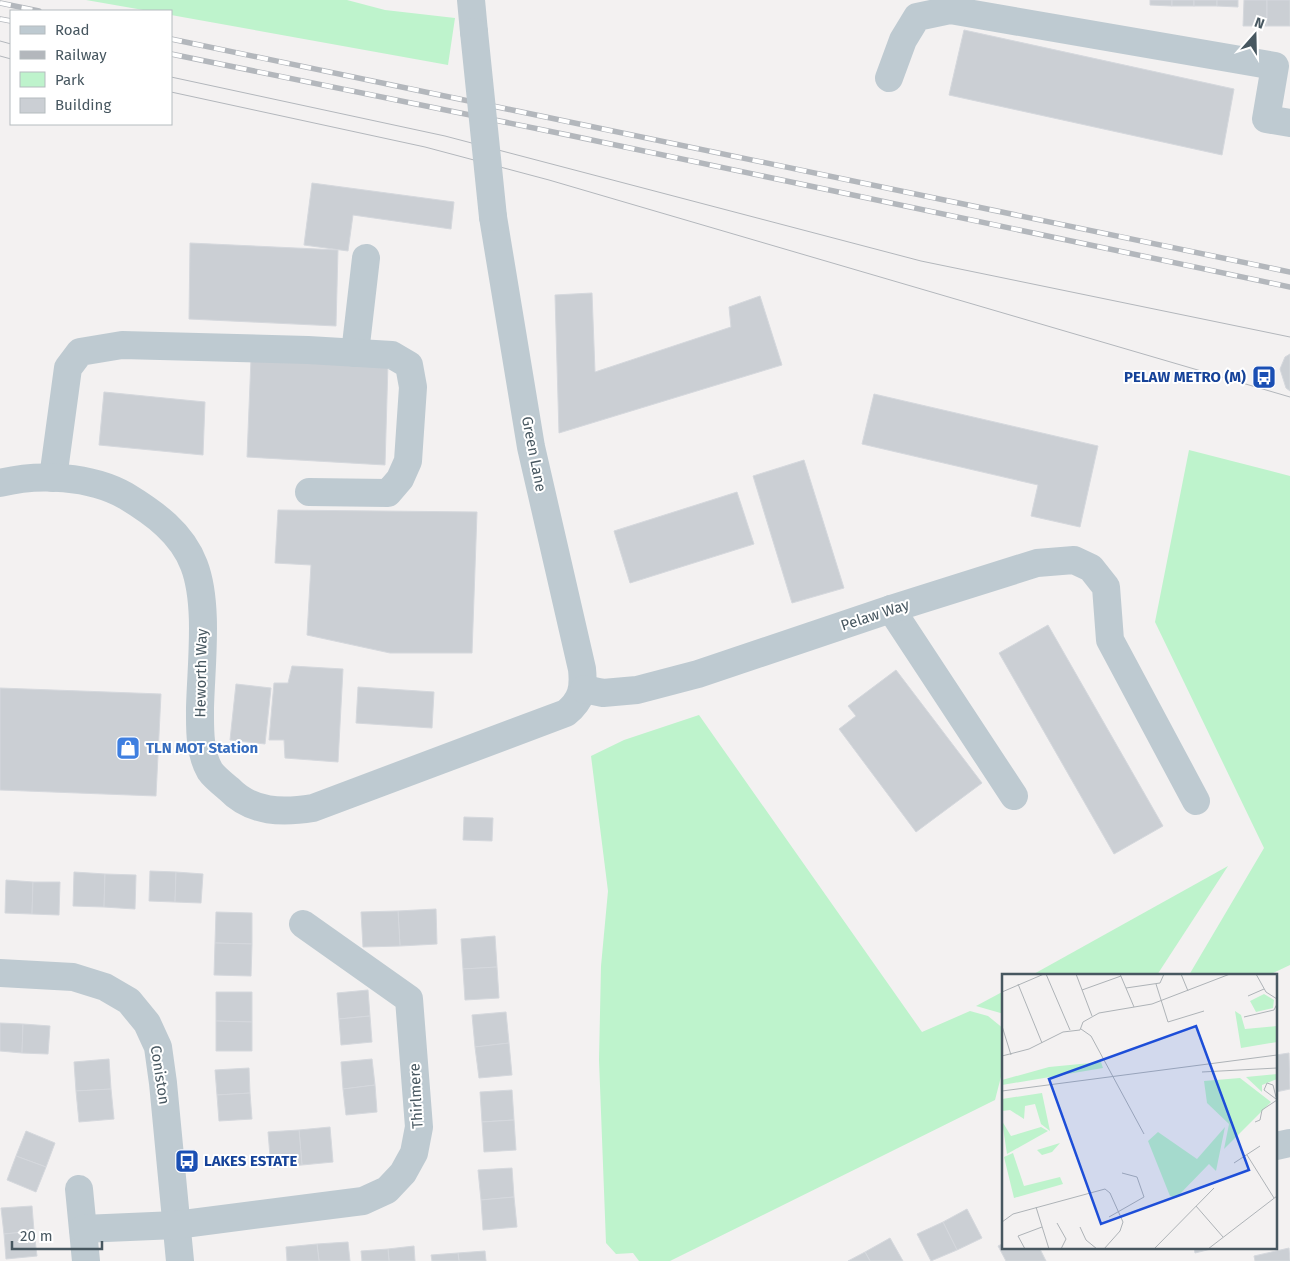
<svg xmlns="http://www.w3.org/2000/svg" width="1290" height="1261" font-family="'Fira Sans',sans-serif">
<rect width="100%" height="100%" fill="#f3f1f1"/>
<g fill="#bef3cc">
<polygon points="86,0 347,0 385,10 455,18 448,65 171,15 171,11 149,11"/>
<polygon points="1189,450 1290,476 1290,965 1269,975 1189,975 1264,848 1155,622"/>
<polygon points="699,715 922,1032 970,1011 988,1016 1004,1029 1004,1065 995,1100 670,1261 639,1261 633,1253 616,1254 606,1243 599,1060 601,966 608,891 591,756 624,740"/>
<polygon points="1228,866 1157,975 1032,975"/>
<polygon points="1004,991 1004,1014 976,1006"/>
</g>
<g fill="#cbcfd4" stroke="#d5d8dd">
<polygon points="1150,0 1172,0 1172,6 1150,5"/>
<rect x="1172" y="0" width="22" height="6"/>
<rect x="1194" y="0" width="23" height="6"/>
<polygon points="1217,0 1238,0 1238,7 1217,6"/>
<polygon points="1244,0 1267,0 1267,26 1243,26"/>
<rect x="1267" y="0" width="23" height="26"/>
<polygon points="964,30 1234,89 1222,155 949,95"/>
<polygon points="312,183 454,202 451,229 353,215 348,251 304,245"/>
<polygon points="190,243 338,250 336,326 189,319"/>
<polygon points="592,293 595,372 731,327 729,307 760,296 782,365 559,433 555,295"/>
<polygon points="1290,354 1290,391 1286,388 1280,369 1285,357"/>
<polygon points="251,359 388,363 385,465 247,457"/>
<polygon points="104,392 205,402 203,455 99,445"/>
<polygon points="874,394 1098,446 1080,527 1031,516 1038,485 862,444"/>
<polygon points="804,460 844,588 792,603 753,476"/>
<polygon points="737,492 754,544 630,583 614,531"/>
<polygon points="278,510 477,512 472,653 390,653 307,635 311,565 275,563"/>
<polygon points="1048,625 1163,826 1114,854 999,653"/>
<polygon points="292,666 343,669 338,762 285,758 284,740 269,740 274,683 288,683"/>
<polygon points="896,670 982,783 916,832 839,729 856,716 848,706"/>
<polygon points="236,684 271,688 265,744 230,740"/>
<polygon points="358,687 434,692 432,728 356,723"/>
<polygon points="0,688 161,694 156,796 0,790"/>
<polygon points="464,817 493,818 492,841 463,840"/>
<polygon points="150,871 176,872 175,902 149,901"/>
<polygon points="74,872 105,874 104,907 73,906"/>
<polygon points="176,872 203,874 201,903 175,902"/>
<polygon points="105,874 136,875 135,909 104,907"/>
<polygon points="6,880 33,882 32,914 5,913"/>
<polygon points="33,882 60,882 59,915 32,914"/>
<polygon points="436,909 437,944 400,946 398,911"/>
<polygon points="398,911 400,946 363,947 361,912"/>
<polygon points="216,912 252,913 252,944 215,943"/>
<polygon points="495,936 497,967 463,969 461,939"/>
<polygon points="215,943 252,944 251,976 214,975"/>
<polygon points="497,967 499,998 465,1000 463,969"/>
<polygon points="368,990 370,1016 339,1019 337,993"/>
<polygon points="216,992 252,992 252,1022 216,1021"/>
<polygon points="506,1012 509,1043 475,1047 472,1015"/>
<polygon points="370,1016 372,1042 341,1045 339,1019"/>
<polygon points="216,1021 252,1022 252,1051 216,1051"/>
<polygon points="0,1023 23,1024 22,1053 0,1051"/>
<polygon points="23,1024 50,1026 48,1054 22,1053"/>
<polygon points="509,1043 512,1075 479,1078 475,1047"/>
<polygon points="1289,1053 1290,1089 1276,1092 1276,1055"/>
<polygon points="109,1059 111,1089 76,1091 74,1062"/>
<polygon points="372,1059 375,1085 343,1089 341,1062"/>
<polygon points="249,1068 250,1093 217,1095 215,1070"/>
<polygon points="375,1085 377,1112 346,1115 343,1089"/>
<polygon points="111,1089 114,1119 79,1122 76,1091"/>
<polygon points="512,1090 514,1120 482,1122 480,1092"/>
<polygon points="250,1093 252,1119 219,1121 217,1095"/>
<polygon points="514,1120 516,1150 484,1152 482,1122"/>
<polygon points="330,1127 333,1162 302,1165 299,1130"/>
<polygon points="299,1130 302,1165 271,1168 268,1132"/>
<polygon points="26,1131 55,1143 46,1167 16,1156"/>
<polygon points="16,1156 46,1167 36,1192 7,1180"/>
<polygon points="512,1168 514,1197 481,1200 478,1170"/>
<polygon points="514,1197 517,1227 483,1230 481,1200"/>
<polygon points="32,1206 34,1231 4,1234 1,1208"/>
<polygon points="967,1209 982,1238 957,1250 943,1222"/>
<polygon points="943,1222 957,1250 931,1261 917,1234"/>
<polygon points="34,1231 37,1256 6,1259 4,1234"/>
<polygon points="890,1238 903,1261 870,1261 865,1252"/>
<polygon points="348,1242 350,1261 319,1261 317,1244"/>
<polygon points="1004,1243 1004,1247 1039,1247 1046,1261 1006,1261 998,1246"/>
<polygon points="317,1244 319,1261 287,1261 286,1247"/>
<polygon points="414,1246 415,1261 389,1261 388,1249"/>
<polygon points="1194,1247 1219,1247 1195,1253"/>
<polygon points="1289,1248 1290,1261 1255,1261 1254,1256"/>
<polygon points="388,1249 389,1261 362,1261 361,1251"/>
<polygon points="485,1251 486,1261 459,1261 458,1253"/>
<polygon points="865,1252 870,1261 848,1261"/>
<polygon points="458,1253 459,1261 432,1261 431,1255"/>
</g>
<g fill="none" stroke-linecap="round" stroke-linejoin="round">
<g stroke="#becad1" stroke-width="28">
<polyline points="471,0 474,32"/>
<polyline points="889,78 903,40 917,17 950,10 1275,66 1266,119 1290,123"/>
<polyline points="355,353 366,258"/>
<polyline points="53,478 68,368 80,352 122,345 308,350 392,355 409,365 413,387 408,461 400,479 388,493 309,492"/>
<path d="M 0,483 C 38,473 91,476 126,496 C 154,513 182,533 194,565 C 209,604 201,665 200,708 C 200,728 199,752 210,771 C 214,777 223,784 229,789 C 252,813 283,813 313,808 L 566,713 C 582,700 584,688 582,669 L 531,447 L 493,217"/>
<polyline points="891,609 1014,796"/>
<polyline points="584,689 603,693 637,690 698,674 891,609 1037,563 1074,560 1091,568 1106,587 1110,640 1196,801"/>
<polyline points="0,973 73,977 105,987 129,1001 147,1023 158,1047 163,1083 180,1261"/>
<polyline points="1276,1146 1290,1143"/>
<polyline points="79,1189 86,1261"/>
<polyline points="83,1229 176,1225 363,1201 387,1190 403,1173 414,1153 419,1127 409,999 303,924"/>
</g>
<g stroke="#b3b7bc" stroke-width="1">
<polyline points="0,41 11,44"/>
<polyline points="0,56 11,59"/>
<polyline points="171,77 445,136 921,261 1290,337"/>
<polyline points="171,92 425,147 549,180 1290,397"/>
</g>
<g stroke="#b3b7bc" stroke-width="5.5">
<g id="rail">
<polyline points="0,3 39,11"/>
<polyline points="0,19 11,21"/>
<polyline points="171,39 1290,272"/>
<polyline points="171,54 568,135 1290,287"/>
</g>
</g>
<use href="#rail" stroke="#fff" stroke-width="4" stroke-dasharray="11" stroke-linecap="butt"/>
<polyline stroke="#becad1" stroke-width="28" points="474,32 493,217"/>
</g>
<defs>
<g id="bus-square" transform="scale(1.25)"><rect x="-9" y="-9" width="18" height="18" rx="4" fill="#1a4fb4" stroke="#fff"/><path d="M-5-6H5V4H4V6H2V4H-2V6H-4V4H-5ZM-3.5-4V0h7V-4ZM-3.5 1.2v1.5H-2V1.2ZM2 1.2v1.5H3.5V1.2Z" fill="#fff"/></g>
<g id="shop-square" transform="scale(1.25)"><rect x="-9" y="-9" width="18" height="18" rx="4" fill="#3f7fe0" stroke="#fff"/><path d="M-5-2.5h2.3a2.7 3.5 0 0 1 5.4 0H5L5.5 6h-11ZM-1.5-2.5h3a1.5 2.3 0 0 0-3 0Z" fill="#fff"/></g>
</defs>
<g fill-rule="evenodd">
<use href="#bus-square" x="1264" y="377"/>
<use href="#shop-square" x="128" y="748"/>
<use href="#bus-square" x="187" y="1161"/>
</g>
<g text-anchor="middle" stroke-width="4" stroke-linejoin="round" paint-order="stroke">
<g font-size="15" font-weight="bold" fill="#164399" stroke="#fff" text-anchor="end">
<text x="1246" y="382">PELAW METRO (M)</text>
<text x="204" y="1166" text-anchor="start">LAKES ESTATE</text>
</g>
<g font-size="15" fill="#475760" stroke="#fff">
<text transform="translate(534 454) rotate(79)" y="5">Green Lane</text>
<text transform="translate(875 615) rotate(-18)" y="5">Pelaw Way</text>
<text transform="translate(201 673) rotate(-89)" y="5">Heworth Way</text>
<text transform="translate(160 1075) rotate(81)" y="5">Coniston</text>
<text transform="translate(416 1096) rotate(-93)" y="5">Thirlmere</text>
</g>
<g font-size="15" font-weight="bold" fill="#366cbe" stroke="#fff" text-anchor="start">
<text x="146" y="753">TLN MOT Station</text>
</g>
</g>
<g transform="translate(1002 974)">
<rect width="275" height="275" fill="#f3f1f1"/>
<path d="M 262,20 L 272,26 L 271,34 L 254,38 L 248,27 ZM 233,37 L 239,41 L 243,55 L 275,52 L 275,68 L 239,74 ZM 99,88 L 101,94 L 0,111 L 0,106 L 47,93 ZM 275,100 L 275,105 L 260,111 L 260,118 L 244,103 ZM 238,104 L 269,128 L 222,175 L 227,150 L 205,129 L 202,107 ZM 40,119 L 48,157 L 39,150 L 33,130 L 23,132 L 22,145 L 8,136 L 0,137 L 0,125 ZM 0,147 L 9,162 L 39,153 L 46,157 L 5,180 ZM 223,153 L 214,197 L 207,190 L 174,224 L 168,222 L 146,167 L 156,158 L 195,185 ZM 58,169 L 50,178 L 40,181 L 35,176 ZM 11,179 L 22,212 L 58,203 L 61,210 L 12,224 L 2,183 Z" fill="#bef3cc"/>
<path fill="none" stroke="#aeb3b7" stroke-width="1" d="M 44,0 L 68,56M 74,0 L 90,42M 118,0 L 132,33M 179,0 L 186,17M 254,0 L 264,18 L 275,25M 16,10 L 40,69M 154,10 L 166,48 L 202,37M 124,14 L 158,9 L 162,0M 80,16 L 119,2M 0,18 L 42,0M 246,22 L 262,15M 242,43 L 272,36 L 275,30M 0,52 L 9,81M 79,55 L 89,62 L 142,160M 0,82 L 27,75 L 61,58 L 78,56 L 81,48 L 97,39 L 150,30 L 228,0M 200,98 L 275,94M 0,117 L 275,81M 274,125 L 262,116 L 265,109 L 271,111 L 275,127M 253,148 L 258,146 L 260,136 L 275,126M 245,181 L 272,224M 232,189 L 258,172M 194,232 L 221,263M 34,233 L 47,275M 107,243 L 142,223 L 135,203 L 120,199M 0,248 L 11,240 L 103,215 L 108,219 L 121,248 L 118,257 L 102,275M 55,249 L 64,265 L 59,275M 78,253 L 84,266 L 95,275M 23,275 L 16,262 L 40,253M 152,275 L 212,214M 206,275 L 275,222"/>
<path fill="#1d4ed8" fill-opacity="0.15" stroke="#1d4ed8" stroke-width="2.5" d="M 194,52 L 247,196 L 99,250 L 47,105 Z"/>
<rect width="275" height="275" fill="none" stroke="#475760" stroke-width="2.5"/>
</g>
<rect x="10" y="10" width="162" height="115" fill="#ffffff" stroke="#b5bcbf"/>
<rect x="20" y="26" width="25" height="8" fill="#becad1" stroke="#b5bcbf"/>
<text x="55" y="35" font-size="15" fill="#475760">Road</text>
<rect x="20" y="51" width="25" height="8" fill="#b3b7bc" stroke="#b5bcbf"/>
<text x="55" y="60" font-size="15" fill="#475760">Railway</text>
<rect x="20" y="72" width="25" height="15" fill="#bef3cc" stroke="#b5bcbf"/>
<text x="55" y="85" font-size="15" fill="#475760">Park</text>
<rect x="20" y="98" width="25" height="15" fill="#cbcfd4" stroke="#b5bcbf"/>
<text x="55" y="110" font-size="15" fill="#475760">Building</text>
<g transform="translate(1255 35) rotate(20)" stroke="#ffffff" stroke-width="4" paint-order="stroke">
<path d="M0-4L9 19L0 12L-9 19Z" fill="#475760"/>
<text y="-8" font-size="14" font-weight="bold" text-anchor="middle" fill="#475760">N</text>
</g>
<path d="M12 1241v8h90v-8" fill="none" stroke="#475760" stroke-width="2.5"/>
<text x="20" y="1241" font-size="15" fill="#475760" stroke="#ffffff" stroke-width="4" paint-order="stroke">20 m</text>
</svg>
